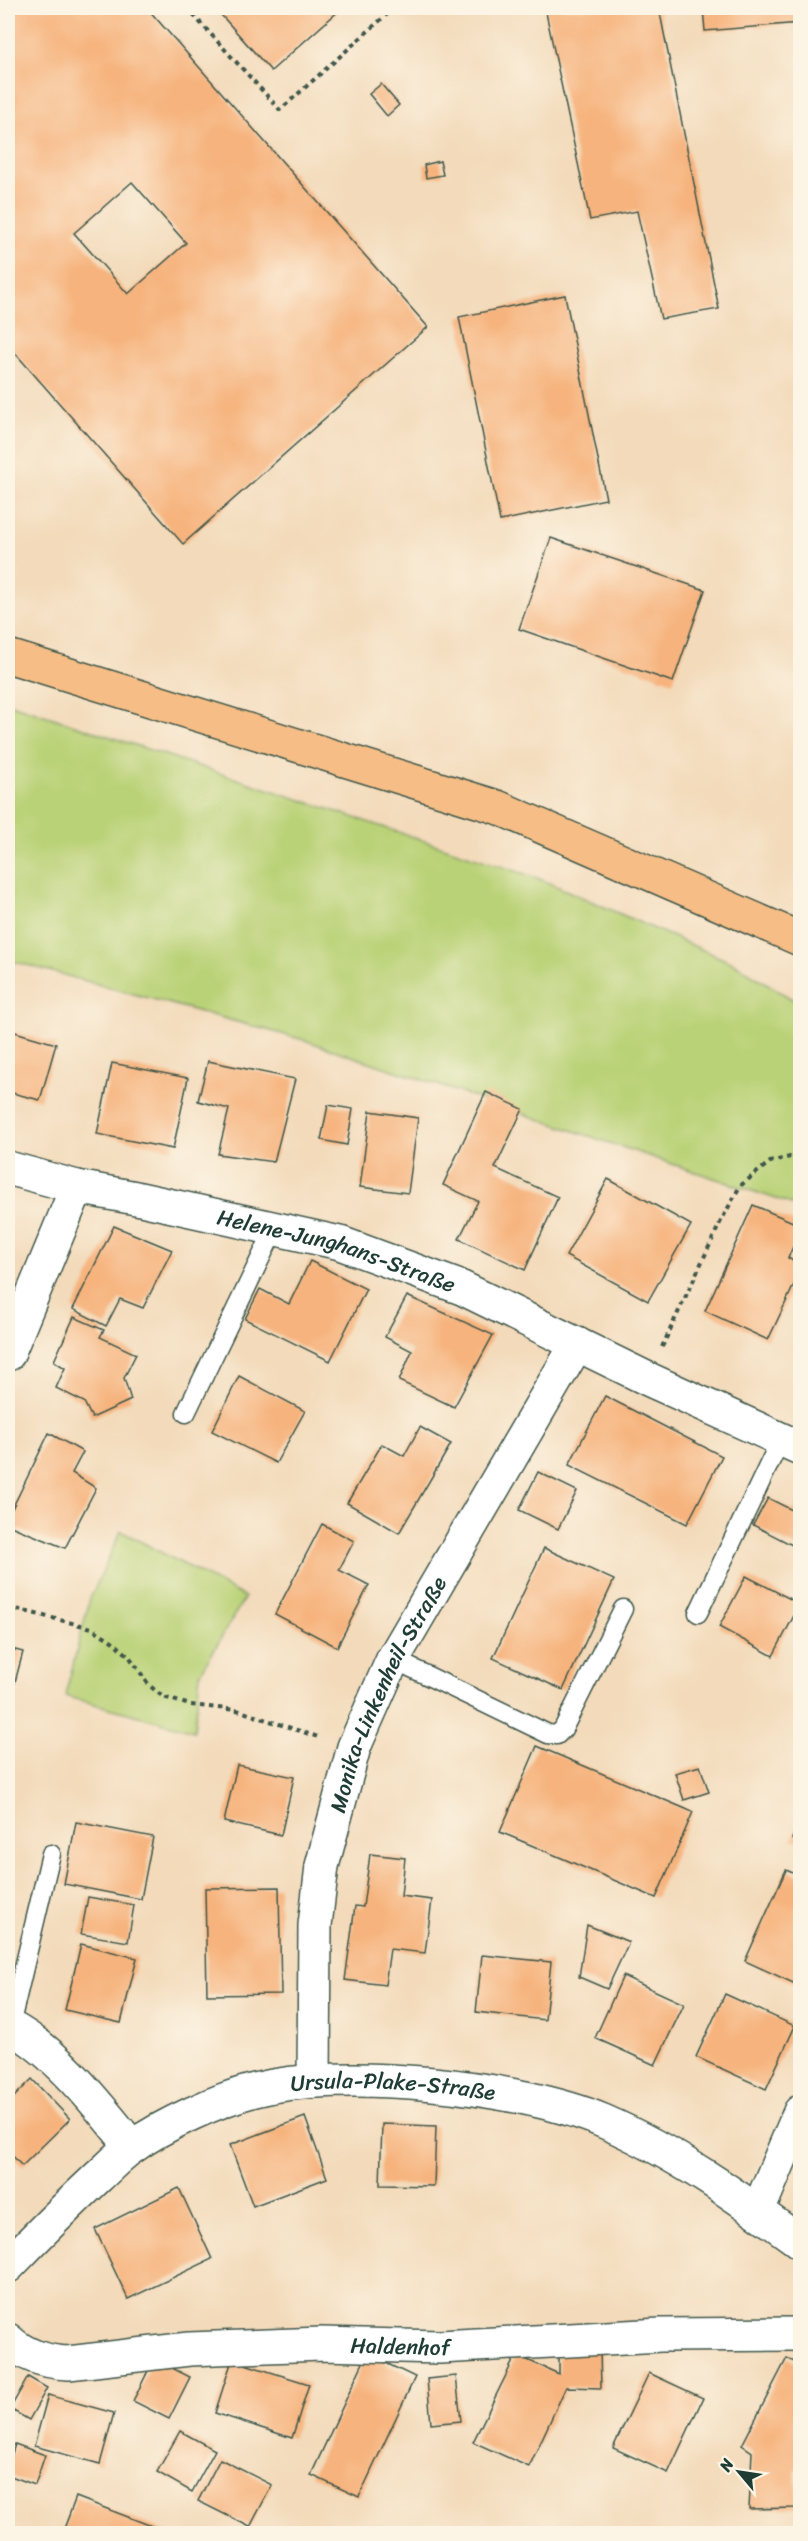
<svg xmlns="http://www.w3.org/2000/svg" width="808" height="2541" font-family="Sriracha,sans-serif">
<rect width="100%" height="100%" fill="#fcf5e5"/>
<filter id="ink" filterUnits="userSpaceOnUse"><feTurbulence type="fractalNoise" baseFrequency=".0167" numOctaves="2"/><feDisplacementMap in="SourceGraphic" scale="12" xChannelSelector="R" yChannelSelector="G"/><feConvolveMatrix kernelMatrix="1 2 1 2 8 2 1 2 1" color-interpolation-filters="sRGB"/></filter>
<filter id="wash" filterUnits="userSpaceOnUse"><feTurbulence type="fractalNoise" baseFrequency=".008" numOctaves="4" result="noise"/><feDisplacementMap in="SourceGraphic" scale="24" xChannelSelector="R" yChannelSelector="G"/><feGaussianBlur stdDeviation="1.35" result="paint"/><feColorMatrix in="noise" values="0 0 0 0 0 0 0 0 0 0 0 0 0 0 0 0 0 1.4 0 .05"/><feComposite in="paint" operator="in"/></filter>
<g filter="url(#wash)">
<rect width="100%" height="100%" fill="#f3daba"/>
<g fill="#bad277" stroke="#6c8856" stroke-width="1.5">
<polygon points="8,703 540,879 735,964 800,1004 800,1207 304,1040 8,960"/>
<polygon points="121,1531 245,1597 200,1674 194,1731 65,1696 90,1599"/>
</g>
<g id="blocks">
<g fill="#f6b37d" fill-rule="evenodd">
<path d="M 8,8 L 147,8 L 428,327 L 183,544 L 8,345 ZM 132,182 L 186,243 L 128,294 L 74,233 Z"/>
<polygon points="215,8 342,8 271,71"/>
<polygon points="545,8 659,8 719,309 661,319 637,211 590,220"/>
<polygon points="703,8 800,8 800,23 705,31"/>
<polygon points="381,84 399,105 387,116 369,94"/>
<polygon points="440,161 443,175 426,178 424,165"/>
<polygon points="565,295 606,499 500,521 459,317"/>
<polygon points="551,538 705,590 673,682 519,629"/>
<polygon points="8,1030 56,1044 40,1100 8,1092"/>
<polygon points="208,1061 295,1079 274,1162 218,1154 229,1109 198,1101"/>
<polygon points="112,1063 188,1078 173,1149 97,1134"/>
<polygon points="486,1092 523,1109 495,1168 558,1197 525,1270 459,1239 478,1201 443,1185"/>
<polygon points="328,1105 353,1109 347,1145 321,1140"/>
<polygon points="370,1111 418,1118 408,1193 360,1187"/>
<polygon points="608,1179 691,1225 648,1301 566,1256"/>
<polygon points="753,1205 800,1225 800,1231 788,1258 800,1265 800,1272 768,1340 705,1311"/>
<polygon points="114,1226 172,1250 143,1308 120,1299 106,1326 73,1309"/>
<polygon points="310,1261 366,1289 330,1361 245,1319 260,1289 289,1304"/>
<polygon points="407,1296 493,1335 454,1407 399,1381 412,1351 385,1337"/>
<polygon points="74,1317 104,1330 100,1337 136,1354 124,1378 131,1400 92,1418 84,1402 56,1388 65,1368 54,1361"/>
<polygon points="239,1376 305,1411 276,1463 212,1431"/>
<polygon points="605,1396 722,1456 687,1524 569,1465"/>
<polygon points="420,1427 451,1444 399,1533 347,1503 382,1444 404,1456"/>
<polygon points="49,1433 83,1452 72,1473 96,1488 65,1548 8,1525 8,1517"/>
<polygon points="538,1472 577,1491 558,1529 519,1510"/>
<polygon points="800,1497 800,1549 753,1525 768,1498 794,1511"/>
<polygon points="322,1524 354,1541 339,1570 369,1585 337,1647 275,1614"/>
<polygon points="544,1548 614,1580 563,1690 493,1658"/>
<polygon points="746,1576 800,1604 773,1656 719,1627"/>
<polygon points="8,1648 23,1652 8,1708"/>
<polygon points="537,1746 693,1812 656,1898 500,1832"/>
<polygon points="237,1765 294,1777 281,1835 224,1822"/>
<polygon points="700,1766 709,1792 684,1800 675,1773"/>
<polygon points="800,1821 800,1842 792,1839"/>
<polygon points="76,1822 153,1837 141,1899 64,1884"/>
<polygon points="370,1854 405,1858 401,1896 432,1900 425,1953 390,1949 385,1985 345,1980 355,1906 363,1907"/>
<polygon points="786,1870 800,1876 800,1986 745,1961"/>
<polygon points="279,1887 281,1994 207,1995 205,1888"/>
<polygon points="88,1897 134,1905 128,1942 81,1934"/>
<polygon points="587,1925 629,1942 607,1989 579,1977"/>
<polygon points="81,1944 137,1958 121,2023 65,2010"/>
<polygon points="482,1955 551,1962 545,2020 476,2012"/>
<polygon points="623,1976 684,2004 655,2065 595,2038"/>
<polygon points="725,1994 795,2026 766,2089 696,2057"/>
<polygon points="32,2079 70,2119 22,2166 8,2151 8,2103"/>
<polygon points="305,2117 327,2178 253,2206 230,2145"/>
<polygon points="382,2124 436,2126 434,2186 380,2185"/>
<polygon points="179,2188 212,2259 128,2299 95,2229"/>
<polygon points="600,2349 601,2388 566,2387 529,2467 473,2442 516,2355 559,2374 559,2351"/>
<polygon points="367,2354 415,2377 359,2497 311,2475"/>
<polygon points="787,2358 800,2365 800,2471 795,2469 797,2508 749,2509 752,2452 742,2445"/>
<polygon points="154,2359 190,2377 169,2419 133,2401"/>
<polygon points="232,2360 309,2384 292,2438 215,2413"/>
<polygon points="649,2373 703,2398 668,2473 613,2448"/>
<polygon points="456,2376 461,2421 431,2424 427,2379"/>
<polygon points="28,2377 47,2388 29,2420 10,2409"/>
<polygon points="48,2395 114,2413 100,2464 34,2446"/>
<polygon points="180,2431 215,2450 192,2492 157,2472"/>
<polygon points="15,2444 45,2455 35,2485 8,2475 8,2467"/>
<polygon points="220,2459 272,2485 250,2527 198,2501"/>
<polygon points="76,2497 170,2533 170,2534 62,2534"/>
</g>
</g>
</g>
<g filter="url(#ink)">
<use href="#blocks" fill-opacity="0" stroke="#3f5548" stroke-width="1.5"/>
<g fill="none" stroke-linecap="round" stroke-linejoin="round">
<g stroke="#3f5548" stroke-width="21">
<g id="lane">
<polyline points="186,1413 275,1228"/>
<polyline points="698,1613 781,1439"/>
<polyline points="393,1659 548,1734 557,1735 563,1729 623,1609"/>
<polyline points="10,2026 51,1854"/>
</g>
</g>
<g stroke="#3f5548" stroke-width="36">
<g id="street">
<path id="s1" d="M 8,1168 L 77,1187 L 136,1198 L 340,1243 L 462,1288 L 648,1379 L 800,1448"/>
<polyline points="8,1354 77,1187"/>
<path d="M 8,2026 C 56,2050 98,2105 132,2147"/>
<path id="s2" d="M 314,2081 L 315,1925 L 322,1866 L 354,1747 L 393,1659 L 577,1344"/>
<polyline points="758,2211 800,2112"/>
<path id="s3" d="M 8,2266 C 37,2236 67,2206 98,2177 C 109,2167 120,2155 132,2147 C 163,2125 219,2099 255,2090 C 341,2067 521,2086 603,2121 C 675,2152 738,2197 800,2242"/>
<path id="s4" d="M 8,2340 C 25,2356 45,2362 68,2363 L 189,2349 L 322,2344 L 440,2347 L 661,2335 L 800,2334"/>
</g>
</g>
<g stroke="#3f5548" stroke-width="36">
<polyline id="primary" points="8,656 497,807 800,939"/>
</g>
<g stroke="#3f5548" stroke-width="4" stroke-dasharray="4.5 4.5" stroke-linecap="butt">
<polyline points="187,8 280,110 394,8"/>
<polyline points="662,1347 721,1221 740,1186 770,1162 790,1157 800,1158"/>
<polyline points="8,1607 92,1628 112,1641 129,1656 149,1685 163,1697 190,1705 237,1710 321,1738"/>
<polyline points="788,2534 800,2527"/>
</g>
<use href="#lane" stroke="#fff" stroke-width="18"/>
<use href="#street" stroke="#fff" stroke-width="33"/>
<use href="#primary" stroke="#f6be86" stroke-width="33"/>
</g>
</g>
<g text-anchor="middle" stroke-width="5" stroke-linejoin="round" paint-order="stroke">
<g font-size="22" fill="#1f3d34" stroke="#fcf5e5">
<text dy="8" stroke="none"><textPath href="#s1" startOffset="339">Helene-Junghans-Straße</textPath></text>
<text dy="8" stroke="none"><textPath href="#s2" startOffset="400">Monika-Linkenheil-Straße</textPath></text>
<text dy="8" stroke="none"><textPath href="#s3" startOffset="447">Ursula-Plake-Straße</textPath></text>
<text dy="8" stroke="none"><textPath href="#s4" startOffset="399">Haldenhof</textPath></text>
</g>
</g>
<rect width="808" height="2541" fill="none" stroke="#fcf5e5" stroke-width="30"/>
<g transform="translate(739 2472) rotate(299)" stroke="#fcf5e5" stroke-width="4.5" paint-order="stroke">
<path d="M0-4.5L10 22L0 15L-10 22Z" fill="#1f3d34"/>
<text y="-9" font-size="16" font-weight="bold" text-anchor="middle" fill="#1f3d34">N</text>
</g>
</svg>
